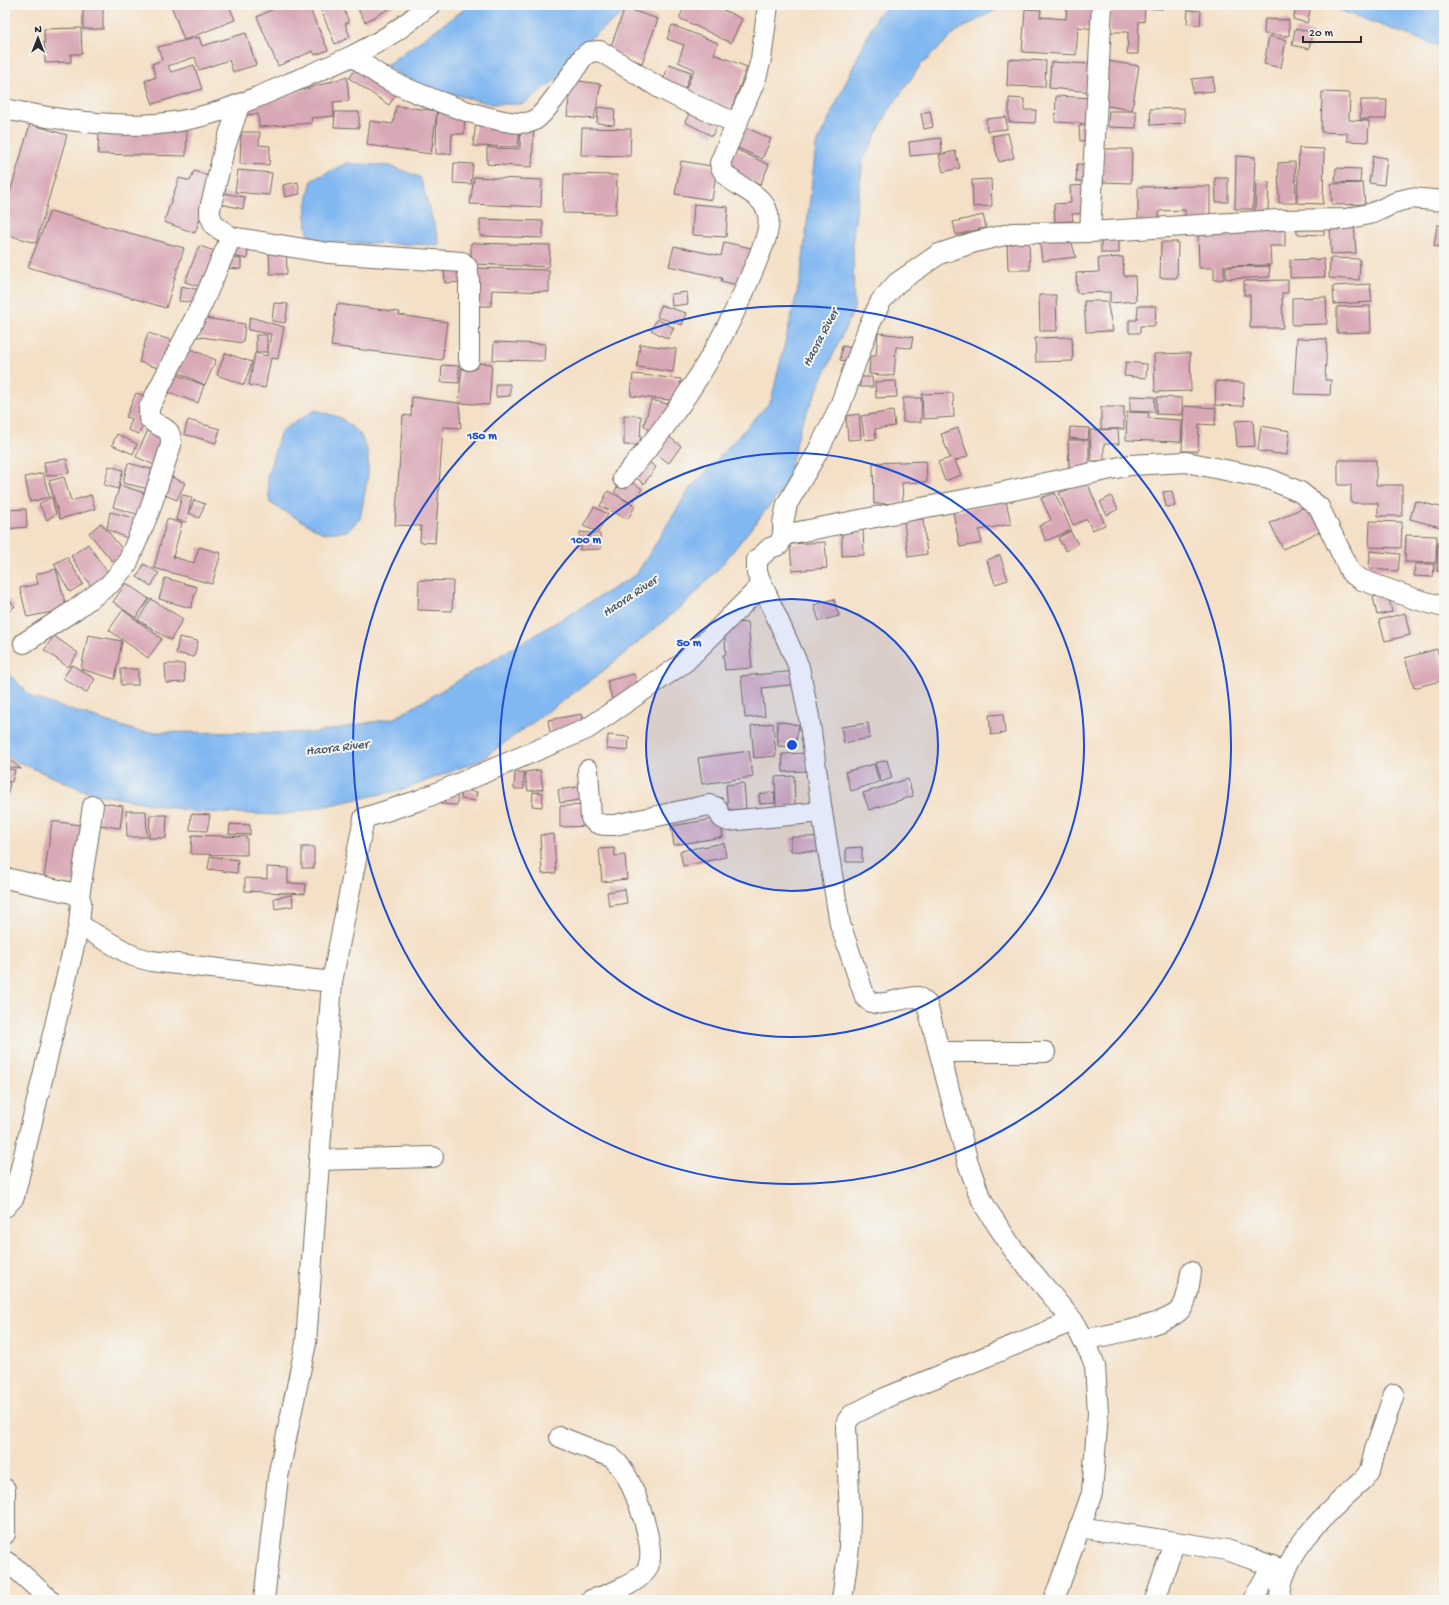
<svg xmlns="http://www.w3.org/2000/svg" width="1449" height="1605" font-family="'Gochi Hand',sans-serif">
<rect width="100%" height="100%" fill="#f6f6f2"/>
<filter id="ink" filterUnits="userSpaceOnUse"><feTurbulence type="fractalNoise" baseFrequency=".025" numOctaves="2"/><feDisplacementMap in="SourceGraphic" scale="8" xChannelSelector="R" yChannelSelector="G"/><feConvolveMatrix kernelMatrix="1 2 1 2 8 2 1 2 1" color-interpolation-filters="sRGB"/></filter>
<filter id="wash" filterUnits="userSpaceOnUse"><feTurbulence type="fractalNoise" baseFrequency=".012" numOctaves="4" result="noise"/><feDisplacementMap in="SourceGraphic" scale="16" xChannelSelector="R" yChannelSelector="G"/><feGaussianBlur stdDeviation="0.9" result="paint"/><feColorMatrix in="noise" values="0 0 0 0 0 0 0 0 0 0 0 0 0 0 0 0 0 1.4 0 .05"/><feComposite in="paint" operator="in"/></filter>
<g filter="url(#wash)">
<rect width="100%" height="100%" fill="#f4e0c6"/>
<g fill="#82b8f1" stroke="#56728e">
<polygon points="470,5 634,5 588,40 560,77 523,104 491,104 421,86 385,66"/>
<polygon points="888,5 1005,5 957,31 920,66 888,112 863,160 853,236 854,309 801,425 786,485 720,567 689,600 597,676 481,760 405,789 283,815 198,812 90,793 11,759 5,754 5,670 33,698 140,732 312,733 395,718 636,575 689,490 771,401 801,276 816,146 877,16"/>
<polygon points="1325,5 1444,5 1444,48"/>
<path d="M 347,163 L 390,166 L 420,177 L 440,245 L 310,242 C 304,216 305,205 312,180 Z"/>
<polygon points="315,410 341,418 360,434 368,452 368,475 360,519 347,531 323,533 270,503 267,477 281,431"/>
</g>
<g id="blocks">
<g fill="#d9a8b6">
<polygon points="171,5 229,5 235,20 184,40"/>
<polygon points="281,5 308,5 328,50 315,55 313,51 278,66 257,17"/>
<polygon points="319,5 330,5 332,9 342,5 349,22 345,24 350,37 335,44"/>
<polygon points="356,5 396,5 365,22"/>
<polygon points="686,5 714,5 742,19 731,43 679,18"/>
<polygon points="1067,5 1097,5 1096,29 1078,27 1076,55 1022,52 1025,9 1041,10 1040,17 1066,19"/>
<polygon points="1110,5 1163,5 1163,9 1145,8 1144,22 1139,21 1138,54 1127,54 1128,32 1110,32"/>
<polygon points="1297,5 1311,7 1307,23 1293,19"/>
<polygon points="625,8 658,19 642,63 609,51"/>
<rect x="83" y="9" width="20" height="20"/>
<polygon points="1188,10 1201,11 1200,25 1187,24"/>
<polygon points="1265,19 1289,20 1289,36 1264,34"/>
<polygon points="672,25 718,43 714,54 747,67 731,110 685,91 694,69 678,62 684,45 667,39"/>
<polygon points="81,28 82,54 71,54 71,62 45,63 44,29"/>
<polygon points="1295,29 1312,32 1309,49 1292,45"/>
<polygon points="246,33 256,65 233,72 229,60 199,70 195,57 168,66 171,72 194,65 202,89 153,104 145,81 156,77 152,64 162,60 158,47 199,37 202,46"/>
<polygon points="1269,36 1286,40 1281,68 1264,64"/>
<polygon points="1008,59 1046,61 1045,87 1007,86"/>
<polygon points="1107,61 1139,66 1132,110 1102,105"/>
<polygon points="1051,62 1093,64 1092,92 1049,88"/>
<polygon points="359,64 398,91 389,105 349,78"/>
<polygon points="669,64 691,72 685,89 663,81"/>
<polygon points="347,77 349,101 333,102 334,116 311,118 312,123 259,127 258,114 245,115 247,106"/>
<polygon points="1213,77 1214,91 1193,93 1192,79"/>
<polygon points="571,80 601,84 594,119 567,116"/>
<polygon points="1322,92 1350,93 1349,120 1369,121 1368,142 1347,141 1347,133 1321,132"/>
<polygon points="1056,96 1093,98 1091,124 1055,122"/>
<polygon points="1009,98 1024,99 1024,110 1036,110 1035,123 1009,122"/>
<polygon points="1361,100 1387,100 1386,119 1360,119"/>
<polygon points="396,106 437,111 431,154 367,145 370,121 393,124"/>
<polygon points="598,107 615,109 614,125 597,123"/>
<polygon points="692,108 720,120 712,136 685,122"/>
<polygon points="1184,108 1185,123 1151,125 1150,109"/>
<polygon points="437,110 465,111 464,134 452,134 451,154 436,154"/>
<polygon points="930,111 933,127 924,129 921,113"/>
<polygon points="1109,111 1136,111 1136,128 1108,127"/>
<polygon points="335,112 359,112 359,128 334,127"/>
<polygon points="1006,117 1007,129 987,131 986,119"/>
<polygon points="476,122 520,127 518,147 473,146"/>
<polygon points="30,124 67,135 36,243 5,234 5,210"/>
<polygon points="1090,125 1091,140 1080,141 1079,126"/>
<polygon points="521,127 534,127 532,167 487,164 487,148 520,149"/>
<polygon points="745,127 771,139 762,159 736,147"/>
<polygon points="582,128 631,129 630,156 581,155"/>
<polygon points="99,129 187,131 186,156 98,154"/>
<polygon points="241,132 260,132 259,145 270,146 269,165 240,164"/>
<polygon points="1008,133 1014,158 999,162 992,136"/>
<polygon points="941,138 942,153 910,156 909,142"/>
<polygon points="734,148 769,165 760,185 721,166"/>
<polygon points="1299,148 1324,149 1323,204 1297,203"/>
<polygon points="1104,149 1132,149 1131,183 1103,182"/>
<polygon points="955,151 960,168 943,172 939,155"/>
<polygon points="1236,156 1255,157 1253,209 1235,209"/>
<polygon points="1373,156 1387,158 1384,185 1369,183"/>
<polygon points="681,161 717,167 712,200 675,194"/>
<polygon points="1295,162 1296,203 1279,203 1278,163"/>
<polygon points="454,163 473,164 471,184 453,183"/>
<polygon points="1077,164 1089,164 1088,182 1076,181"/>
<polygon points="1336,168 1361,169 1360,183 1335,182"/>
<polygon points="238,170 272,173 269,195 235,192"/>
<polygon points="194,171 214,178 195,233 164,222 179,178 190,181"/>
<polygon points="564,174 617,175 616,214 563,213"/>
<polygon points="474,177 542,180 541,207 470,204"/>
<polygon points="1215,178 1228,178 1228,202 1216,202"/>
<polygon points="991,179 992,206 973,207 972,180"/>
<polygon points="1256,181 1269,182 1268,212 1255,211"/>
<polygon points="298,182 300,194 285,197 283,185"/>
<polygon points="1363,183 1365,204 1332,205 1331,184"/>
<polygon points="1090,185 1091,213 1072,214 1073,221 1055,222 1054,204 1071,203 1070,186"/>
<polygon points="1210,186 1210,220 1185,221 1185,210 1159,211 1159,221 1138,221 1138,187"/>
<polygon points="223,193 245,197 243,209 221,204"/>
<polygon points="694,204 728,207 726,237 692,235"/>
<polygon points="50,211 184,248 166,308 28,267"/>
<polygon points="983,215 986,228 956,235 953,222"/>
<polygon points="480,219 543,221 543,238 480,236"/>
<polygon points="1297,223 1324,223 1324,235 1297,234"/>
<polygon points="1354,223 1356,253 1331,254 1330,224"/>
<polygon points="1437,225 1444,226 1444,247 1434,246"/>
<polygon points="1285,226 1285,246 1270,246 1271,265 1224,266 1224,279 1214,280 1214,268 1199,268 1198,228"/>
<rect x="1101" y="233" width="18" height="20"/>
<polygon points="1039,236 1070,237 1076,257 1042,261"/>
<polygon points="1029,239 1030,270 1008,270 1007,240"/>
<polygon points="232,240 249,242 247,259 227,255"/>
<polygon points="724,242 751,248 742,286 721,281 722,278 669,266 674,246 721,256"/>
<polygon points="1161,242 1178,242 1177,278 1160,278"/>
<polygon points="471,243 550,245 549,267 471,264"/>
<polygon points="199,246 221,253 204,288 185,282"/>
<polygon points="286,248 287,274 270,274 269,249"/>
<polygon points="1123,257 1124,276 1135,276 1136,301 1110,303 1110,292 1077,293 1076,273 1099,272 1098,258"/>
<polygon points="226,258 241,259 241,269 225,268"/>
<polygon points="1330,258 1360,259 1359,280 1329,278"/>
<polygon points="1324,259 1325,277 1290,278 1290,260"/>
<polygon points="444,264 462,266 466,282 445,283"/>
<polygon points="1269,266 1270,277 1226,279 1226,267"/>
<polygon points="477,268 549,270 549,292 492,290 491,306 476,306"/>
<polygon points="1288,280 1288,293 1282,293 1283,328 1250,328 1250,295 1244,295 1244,281"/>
<polygon points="1370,284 1372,302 1334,304 1333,286"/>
<polygon points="181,286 205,291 200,303 179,301"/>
<polygon points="687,292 688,304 672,306 671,294"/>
<polygon points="1039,295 1056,295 1057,331 1040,331"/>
<polygon points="1326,297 1327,324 1292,325 1292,298"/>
<polygon points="1084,301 1107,301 1113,331 1086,332"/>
<polygon points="274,303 288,304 285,323 272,321"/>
<polygon points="337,304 400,312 399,315 447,322 442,360 331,346"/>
<polygon points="661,305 686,313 682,325 657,317"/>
<polygon points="1138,306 1156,306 1155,326 1140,326 1140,333 1129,333 1129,320 1137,320"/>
<polygon points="1370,306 1371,332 1337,333 1337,307"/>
<polygon points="197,317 245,324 243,343 194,336"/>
<polygon points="250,317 284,327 278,359 271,358 265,388 249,385 255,353 267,356 271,334 248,330"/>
<polygon points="657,319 674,328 668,339 651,330"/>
<polygon points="148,333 174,341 165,370 139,362"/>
<polygon points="878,333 913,337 911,348 896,347 894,376 869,374 870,356 876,356"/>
<rect x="256" y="335" width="11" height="17"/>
<polygon points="1072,337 1073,361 1036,362 1035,338"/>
<polygon points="1297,338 1327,339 1325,380 1331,380 1330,395 1294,394"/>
<polygon points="494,342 545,344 544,361 493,360"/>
<polygon points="640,344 676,349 673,372 637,367"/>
<polygon points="842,346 853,348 851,362 840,360"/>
<polygon points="186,347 216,360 205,385 175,371"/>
<polygon points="225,353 252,362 244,385 217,375"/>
<polygon points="1190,353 1191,391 1155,392 1154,354"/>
<polygon points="462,362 492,364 489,405 459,403"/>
<polygon points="1126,362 1147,364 1146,378 1124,376"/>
<polygon points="442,365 459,366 459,383 441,382"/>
<polygon points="172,373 204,385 198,403 165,391"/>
<polygon points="633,374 681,379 679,401 631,396"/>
<polygon points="860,377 872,377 873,387 860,387"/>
<polygon points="896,381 897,397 876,398 875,382"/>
<polygon points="1216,381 1244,383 1243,406 1215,405"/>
<polygon points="496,384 510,384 510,396 496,397"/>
<polygon points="136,393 153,399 139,434 128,430 132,419 126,417"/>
<polygon points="953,393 954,417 923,419 922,394"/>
<polygon points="1130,396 1155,397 1154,412 1130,411"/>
<polygon points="412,397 459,403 461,428 443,427 435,543 420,542 421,526 395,525 403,415 411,416"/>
<polygon points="1157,397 1182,398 1182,415 1156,414"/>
<rect x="903" y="398" width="18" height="24"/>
<polygon points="651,400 672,405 655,437 644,425"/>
<polygon points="1184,406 1216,408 1215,425 1199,424 1198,451 1182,451"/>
<rect x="1101" y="407" width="23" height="22"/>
<polygon points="893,411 895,426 875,429 876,439 865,440 861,416"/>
<polygon points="1127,412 1149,413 1148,418 1182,420 1181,442 1126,440"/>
<polygon points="859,414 861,439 848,440 846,416"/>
<polygon points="624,415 641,416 640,445 624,445"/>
<polygon points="188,420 220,429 216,443 184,434"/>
<polygon points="1253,420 1255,446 1237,447 1235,421"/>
<polygon points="150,425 167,437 157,466 136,457"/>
<polygon points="1261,426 1290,431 1287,455 1258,451"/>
<polygon points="1070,427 1089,428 1088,440 1069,438"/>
<polygon points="958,428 968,456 955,461 961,475 945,481 938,462 950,458 941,434"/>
<polygon points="1118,429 1119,444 1104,444 1104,461 1091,461 1090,430"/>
<polygon points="664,433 681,446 669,463 651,450"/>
<polygon points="117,434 137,444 133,454 112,445"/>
<polygon points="1068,440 1089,440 1089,469 1069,469"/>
<polygon points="67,459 69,473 46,476 44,462"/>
<polygon points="644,459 656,467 644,484 633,475"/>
<polygon points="1338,460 1376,460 1376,485 1402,485 1402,516 1378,516 1378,503 1351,503 1351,485 1338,485"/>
<polygon points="926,461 927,482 902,483 903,503 874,504 873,463"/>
<polygon points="128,463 154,470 149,489 123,483"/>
<polygon points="109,466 123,470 118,489 104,485"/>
<polygon points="43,473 49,497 30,502 25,477"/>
<polygon points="165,474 185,483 177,500 158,492"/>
<polygon points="64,477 71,501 91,495 95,509 60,519 49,481"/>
<polygon points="625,477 642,489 632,504 614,492"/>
<polygon points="1087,482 1105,525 1092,530 1087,519 1073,525 1059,493"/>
<polygon points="120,485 150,495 143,516 113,507"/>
<polygon points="608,491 635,506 628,519 600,506"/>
<polygon points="1172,491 1175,506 1166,507 1163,492"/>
<polygon points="1055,493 1071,530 1046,541 1039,526 1051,520 1041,498"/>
<polygon points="182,495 192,497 186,522 176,520"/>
<polygon points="1111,496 1118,509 1107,515 1100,502"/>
<polygon points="52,497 56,514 47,520 39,504"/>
<polygon points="194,500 205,504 199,518 189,513"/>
<polygon points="1006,501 1011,524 979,530 982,543 960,547 953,512"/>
<polygon points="1415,501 1444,508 1444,528 1410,519"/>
<polygon points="1311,504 1323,530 1283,549 1270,523"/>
<polygon points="594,507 608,514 598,532 583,526"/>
<polygon points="26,509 27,527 5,529 5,510"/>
<polygon points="110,512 142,520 135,542 107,529"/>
<polygon points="167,519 182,523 173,557 194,563 199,547 221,553 212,584 154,568"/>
<polygon points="923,519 927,554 908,557 904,521"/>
<polygon points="1370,521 1402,522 1401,548 1369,547"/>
<polygon points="101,523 124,551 112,561 89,533"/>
<polygon points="863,528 864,555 842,556 842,529"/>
<polygon points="1070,531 1078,544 1066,551 1058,538"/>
<polygon points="580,532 600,534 601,549 580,550"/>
<polygon points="1406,535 1437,536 1436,563 1405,562"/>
<polygon points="1444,541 1444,571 1437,571 1438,542"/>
<polygon points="825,542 827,568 792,571 790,544"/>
<polygon points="88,544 112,579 94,591 71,556"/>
<polygon points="1370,551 1400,554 1398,571 1369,569"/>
<polygon points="1000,555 1008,580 995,584 987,560"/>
<polygon points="67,557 83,584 70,592 54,564"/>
<polygon points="144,564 159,573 151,586 137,577"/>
<polygon points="1415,564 1434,564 1433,577 1414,576"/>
<polygon points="56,569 67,609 27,617 20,588 38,584 36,574"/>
<polygon points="165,578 197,587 191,608 159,599"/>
<polygon points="419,580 453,581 452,611 418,610"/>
<polygon points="126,583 149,599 136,618 113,602"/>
<polygon points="1388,594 1392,612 1377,615 1373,597"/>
<polygon points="5,596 15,606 5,616"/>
<polygon points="151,599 183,619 171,640 138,620"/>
<polygon points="834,599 839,616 819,621 814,605"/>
<polygon points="123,610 162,639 148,658 109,630"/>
<polygon points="1405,613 1410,635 1385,641 1379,620"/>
<polygon points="748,622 752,668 725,670 723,655 726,654 724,624"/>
<polygon points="88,635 122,641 115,679 81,669"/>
<polygon points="54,636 78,653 68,667 44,650"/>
<polygon points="179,637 198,641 194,657 176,653"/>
<polygon points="1437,649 1444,671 1444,680 1414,688 1405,658"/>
<polygon points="165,664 184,664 185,682 166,683"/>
<polygon points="72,665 95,679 86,693 63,678"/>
<rect x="121" y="669" width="17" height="16"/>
<polygon points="797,671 798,684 762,688 765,716 745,718 741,676"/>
<polygon points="634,674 642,701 615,709 607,681"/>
<polygon points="582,714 585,735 569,729 550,733 548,720"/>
<polygon points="1003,714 1005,733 991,735 989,715"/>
<polygon points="777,721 799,725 795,747 778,746"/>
<polygon points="773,723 776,756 754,758 751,726"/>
<polygon points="868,723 870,738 844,743 841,727"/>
<polygon points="608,735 629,737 628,751 607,749"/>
<polygon points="749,751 753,777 702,784 698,758"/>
<polygon points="805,753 806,771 783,772 782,754"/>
<polygon points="5,756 19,767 21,769 5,766"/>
<polygon points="887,760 892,778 881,782 875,763"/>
<polygon points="874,764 879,782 851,791 845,772"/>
<polygon points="5,768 15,770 12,782 5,780"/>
<polygon points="540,770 543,789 528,791 525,772"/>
<polygon points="515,772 524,772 524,789 514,789"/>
<polygon points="794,776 795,806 776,807 775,777"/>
<polygon points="908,779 913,796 869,810 863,793"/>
<polygon points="5,782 10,783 6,802 5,801"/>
<polygon points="744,783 746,809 728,810 726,785"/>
<polygon points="441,784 457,784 457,805 441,804"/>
<polygon points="583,786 585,799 560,803 558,790"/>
<polygon points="462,790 477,792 476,801 461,799"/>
<polygon points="533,792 543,793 542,807 532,806"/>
<polygon points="774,792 775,803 760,804 759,794"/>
<polygon points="102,803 123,806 120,828 99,825"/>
<polygon points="592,805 593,826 560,827 560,806"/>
<polygon points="126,811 146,811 147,837 127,837"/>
<polygon points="191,814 210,815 207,831 190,830"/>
<polygon points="150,815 167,815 166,838 149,838"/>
<polygon points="720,818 723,837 674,845 671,826"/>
<polygon points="52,821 87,826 79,883 44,878"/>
<polygon points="230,824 250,825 250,835 229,834"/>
<polygon points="554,834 556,873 542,874 540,835"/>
<polygon points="192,835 247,837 247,855 191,854"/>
<polygon points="791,837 820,837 820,852 791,851"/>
<polygon points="724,843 726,857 683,866 680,851"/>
<rect x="302" y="847" width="12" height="21"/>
<polygon points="862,847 862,862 846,862 846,848"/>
<polygon points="614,848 615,856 625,855 627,879 602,882 599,849"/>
<polygon points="210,856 238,860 237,873 208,869"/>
<polygon points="267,867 288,868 288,883 306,884 305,894 245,891 245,878 267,879"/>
<polygon points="625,889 627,903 609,906 607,892"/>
<polygon points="292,895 293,906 275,909 274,898"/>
</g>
</g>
</g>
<g filter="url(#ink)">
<use href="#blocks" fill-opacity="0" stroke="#716a61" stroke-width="1"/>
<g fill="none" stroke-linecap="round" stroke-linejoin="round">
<g stroke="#716a61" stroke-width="22">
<g id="minor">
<path d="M 353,56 C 363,63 372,71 383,77 C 407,91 509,132 533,121 C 546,115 573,71 583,57 L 589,52 L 600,51 L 658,87 L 685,101 L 736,123"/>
<polyline points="239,106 224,150 210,209 210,215 214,225 231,237 328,253 462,262 467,267 469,280 469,360"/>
<path d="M 5,109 C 51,119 121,129 167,123 C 213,117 246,102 288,84 C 323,69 359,55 391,34 C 405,26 417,14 430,5"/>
<polyline points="1090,232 1102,5"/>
<path d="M 623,478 C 679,414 725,342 756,263 C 762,248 771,231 768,214 C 763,189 723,186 720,163 L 756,78 L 761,59 L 768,5"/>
<polyline points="783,535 1004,492 1130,465 1186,462 1269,479 1300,492 1319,507 1351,573 1362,580 1415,599 1444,607"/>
<path d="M 24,643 L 76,609 L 110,584 L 127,564 L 149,512 L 171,445 C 172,424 159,430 149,418 L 149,408 L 203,302 L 231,237"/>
<path d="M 588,770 L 591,818 C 596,826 606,825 615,825 L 709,805 L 716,807 L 722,818 L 728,821 L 822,812"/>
<polyline points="5,878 72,893 79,897 81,902 79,925 14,1197 5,1207"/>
<polyline points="79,897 93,806"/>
<polyline points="79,925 133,956 151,961 332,982 306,1343 278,1477 264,1600"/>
<polyline points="332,982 364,818 420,800 587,729 685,662 762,585"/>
<polyline points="940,1052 1045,1052"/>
<polyline points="319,1160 433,1157"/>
<path d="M 1083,1340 C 1105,1335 1166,1326 1180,1310 C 1188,1302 1189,1283 1191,1272"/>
<path d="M 560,1437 L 611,1457 C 616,1461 621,1467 625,1473 C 635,1491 657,1547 648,1567 C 642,1582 606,1596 591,1600"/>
<polyline points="5,1489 5,1534"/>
<polyline points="1079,1527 1227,1550 1286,1571"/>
<polyline points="5,1561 14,1567 50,1600"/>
<polyline points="842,1600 849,1547 850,1516 846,1427 847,1421 852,1415 885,1398 1073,1321"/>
<path d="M 1054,1600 L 1092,1493 L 1098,1413 L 1095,1366 L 1091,1355 L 1073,1321 L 1013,1249 L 986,1208 L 979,1194 L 968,1163 L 927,1004 L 918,997 C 901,996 877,1012 865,997 L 840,924 L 822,812 L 809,717 L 799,667 L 757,573 L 757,560 L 770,548 L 779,545 L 783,535 L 783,523 L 787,504 L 816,455 L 840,406 L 869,326 L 881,301 L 897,283 L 939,254 L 975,242 L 1013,233 L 1090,232 L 1279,220 L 1346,219 L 1373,213 L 1399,201 L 1411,198 L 1444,201"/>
<polyline points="1155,1600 1174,1543"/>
<polyline points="1253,1600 1272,1566"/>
<path d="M 1280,1600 C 1279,1553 1331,1509 1363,1480 L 1370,1471 L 1375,1450 L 1394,1394"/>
</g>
</g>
<use href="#minor" stroke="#fff" stroke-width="20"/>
</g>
</g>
<circle cx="792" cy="745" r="146" fill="#1d4ed8" fill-opacity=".12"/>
<g fill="none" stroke="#1d4ed8" stroke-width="2">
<circle cx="792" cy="745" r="146"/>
<circle cx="792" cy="745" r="292"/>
<circle cx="792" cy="745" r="439"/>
</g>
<g text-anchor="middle" stroke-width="4" stroke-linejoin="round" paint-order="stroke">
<g font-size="13" font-style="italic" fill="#455566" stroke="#f6f6f2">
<text transform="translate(819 337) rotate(-62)" y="5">Haora River</text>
<text transform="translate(629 595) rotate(-34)" y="5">Haora River</text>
<text transform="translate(337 746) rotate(-7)" y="5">Haora River</text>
</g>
</g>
<circle cx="792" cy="745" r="6" fill="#1d4ed8" stroke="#f6f6f2" stroke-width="2"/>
<g font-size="12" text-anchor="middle" font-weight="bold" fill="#1d4ed8" stroke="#f6f6f2" stroke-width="4" stroke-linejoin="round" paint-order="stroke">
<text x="482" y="439">150 m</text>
<text x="586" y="543">100 m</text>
<text x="689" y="646">50 m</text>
</g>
<rect width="1449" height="1605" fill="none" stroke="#f6f6f2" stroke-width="20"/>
<g transform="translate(38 38)" stroke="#f6f6f2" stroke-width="3" paint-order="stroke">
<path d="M0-3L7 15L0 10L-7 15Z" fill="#2b2b2b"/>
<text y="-6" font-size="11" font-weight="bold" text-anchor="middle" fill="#2b2b2b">N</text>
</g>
<path d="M1303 36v6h58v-6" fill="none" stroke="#2b2b2b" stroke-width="2"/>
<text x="1309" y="36" font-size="12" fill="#2b2b2b" stroke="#f6f6f2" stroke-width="3" paint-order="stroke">20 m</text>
</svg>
